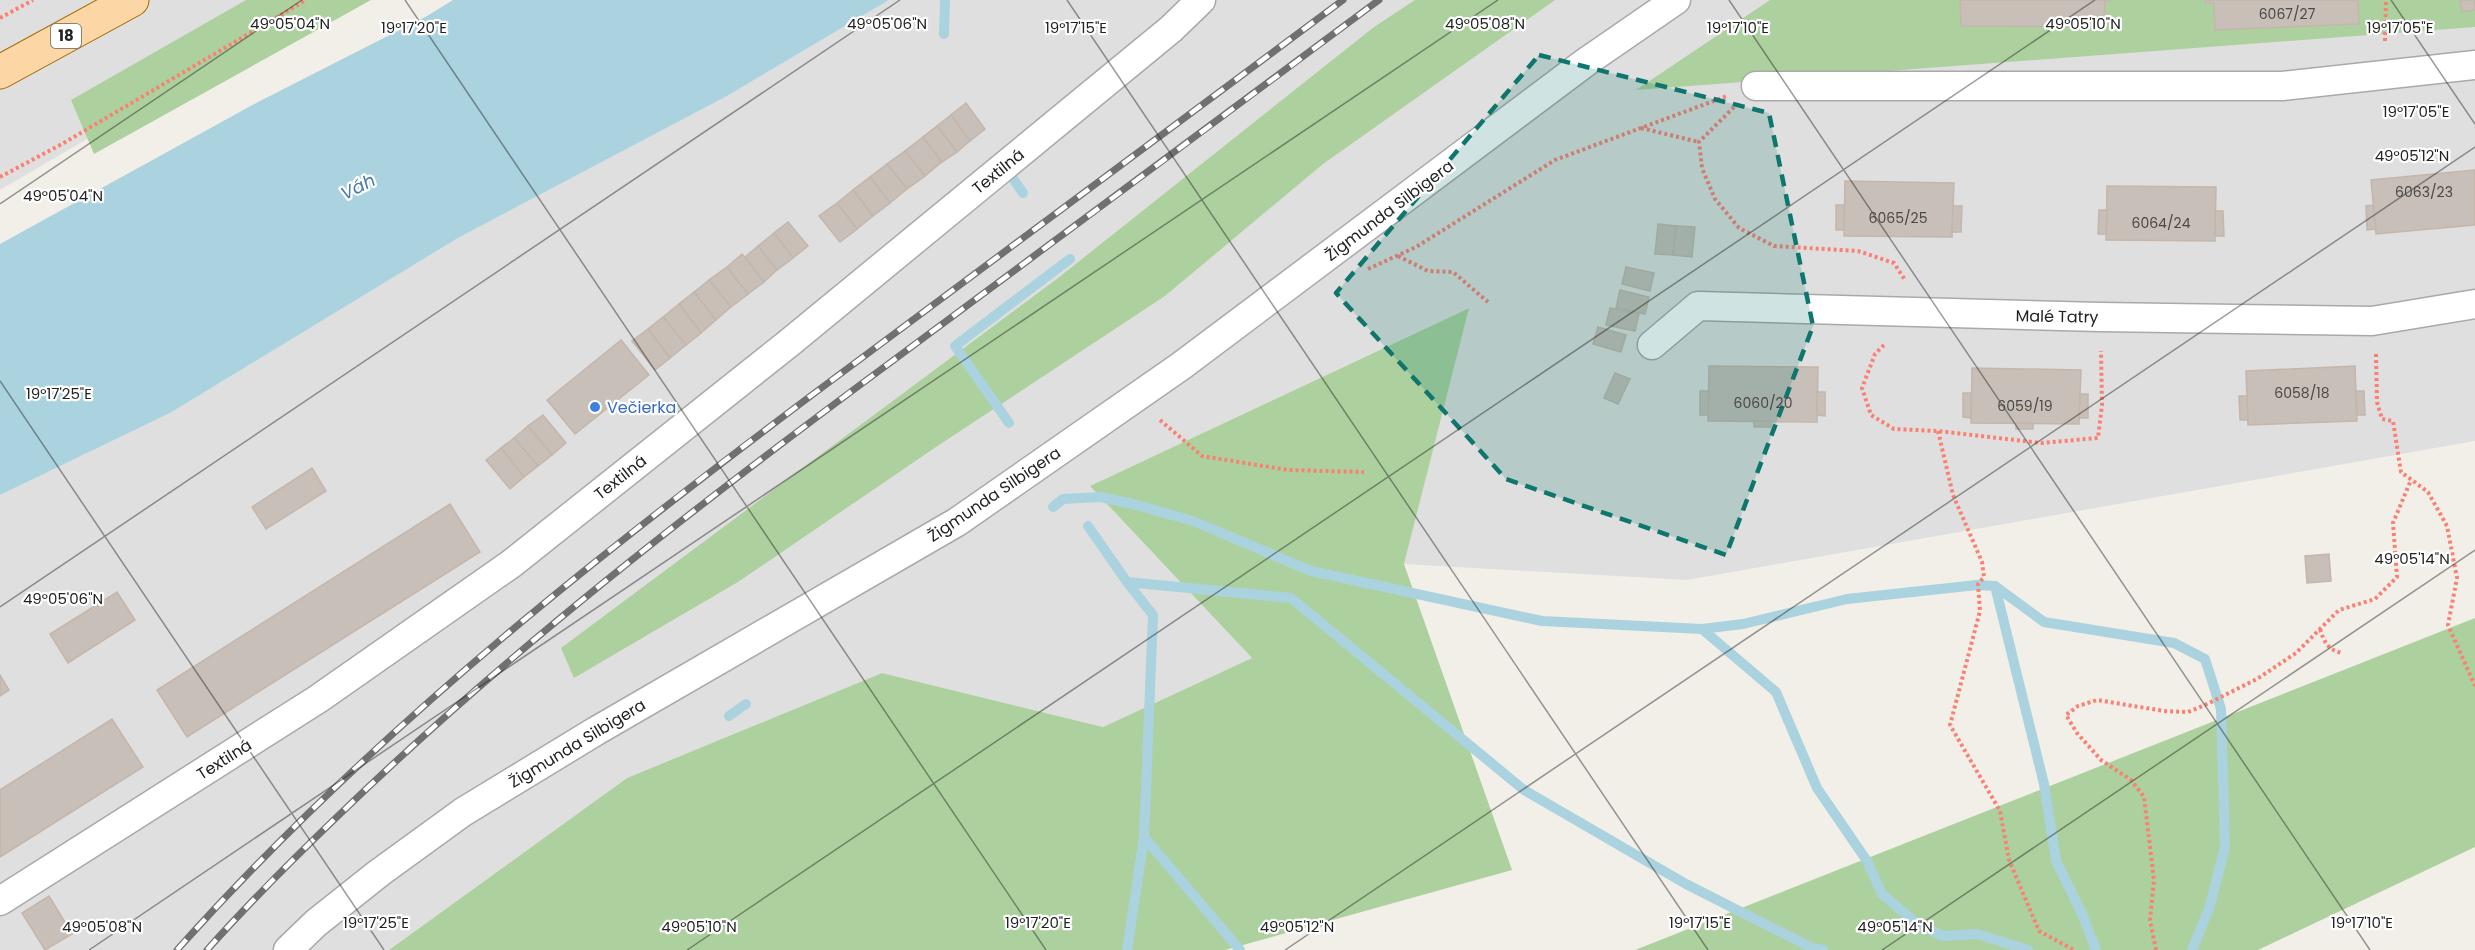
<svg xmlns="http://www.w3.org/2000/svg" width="2475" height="950" font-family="Poppins,sans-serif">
<rect width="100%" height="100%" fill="#f2efe9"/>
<g fill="#e0dfdf">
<polygon points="0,0 324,0 0,190"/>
<polygon points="889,0 2475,0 2475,441 1687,580 1404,564 1468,308 1090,486 1252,658 1103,727 882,673 627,778 389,950 0,950 0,495 170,413 458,238 727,96"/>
</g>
<g fill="#add19e">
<polygon points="246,0 371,0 94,154 71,100"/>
<polygon points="1415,0 1555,0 1323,164 1165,296 936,447 738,582 574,678 561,648 1058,278 1374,27"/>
<polygon points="1770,0 2475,0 2475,27 1636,90"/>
<polygon points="1469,308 1404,564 1512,870 1225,950 389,950 627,778 882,673 1103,727 1252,658 1090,486"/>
<polygon points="2475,618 2475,847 2258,950 1635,950"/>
</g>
<polygon fill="#aad3df" points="453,0 889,0 727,96 458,238 170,413 0,495 0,244 258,102 427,16"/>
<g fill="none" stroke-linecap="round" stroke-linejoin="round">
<g stroke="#aad3df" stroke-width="10">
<polyline points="944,34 945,0"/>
<polyline points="1012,177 1023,193"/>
<polyline points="1009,423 955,346 1070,259"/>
<polyline points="1053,507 1063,499 1100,497 1133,504 1193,521 1311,571 1542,621 1702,629 1743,624 1847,599 1977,585 1995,586 2044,784 2056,861 2083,916 2096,950"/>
<polyline points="1088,526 1127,582 1291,598 1524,790 1686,884 1812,948 1823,950"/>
<polyline points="1127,582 1153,615 1144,837 1240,950"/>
<polyline points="1995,586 2044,622 2174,643 2205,659 2221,709 2225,847 2210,906 2192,950"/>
<polyline points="1702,629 1776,692 1817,788 1867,861 1882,894 1915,922 1942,936 1977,934 2028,950"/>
<polyline points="729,716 746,704"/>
<polyline points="1127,950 1144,837"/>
</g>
</g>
<g fill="#c7bfb8" stroke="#c4b6ab" stroke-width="1.5">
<polygon points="1960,0 2113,0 2105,1 2104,27 1961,26"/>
<polygon points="2205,0 2358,0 2359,24 2215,30 2214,3 2205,3"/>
<polygon points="2460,0 2475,0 2475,10 2462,12"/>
<polygon points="966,103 985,129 970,141 951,115"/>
<polygon points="951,115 970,141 957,152 937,126"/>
<polygon points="937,126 957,152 942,162 923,137"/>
<polygon points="923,137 942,162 925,176 905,151"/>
<polygon points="905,151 925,176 907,189 887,164"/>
<polygon points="887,164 907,189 890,203 870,177"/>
<polygon points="2475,170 2475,225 2376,234 2371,180"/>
<polygon points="870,177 890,203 873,216 853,190"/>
<polygon points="1845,181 1954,183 1952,237 1844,236"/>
<polygon points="2107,186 2216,187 2215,241 2106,240"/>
<polygon points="853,190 873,216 857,229 837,203"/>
<polygon points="837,203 857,229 840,242 819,216"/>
<rect x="1836" y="205" width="8" height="25"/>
<polygon points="2373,205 2376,229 2367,230 2366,206"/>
<polygon points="1953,206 1962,206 1961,232 1952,232"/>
<polygon points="2099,210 2107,210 2106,234 2098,234"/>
<polygon points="2215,211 2223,211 2224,236 2215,236"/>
<polygon points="788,222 808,246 793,258 774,233"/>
<polygon points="1658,224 1676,226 1673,255 1655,254"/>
<polygon points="1676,226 1695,227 1692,257 1673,255"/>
<polygon points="774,233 793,258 777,270 758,246"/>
<polygon points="758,246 777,270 764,282 745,257"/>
<polygon points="742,254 764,282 748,294 727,267"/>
<polygon points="727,267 748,294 731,307 709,280"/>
<polygon points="1626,267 1654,273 1650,291 1622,284"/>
<polygon points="709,280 731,307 716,320 694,292"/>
<polygon points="1620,290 1649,297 1645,314 1616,308"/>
<polygon points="694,292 716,320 701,333 679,304"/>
<polygon points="679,304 701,333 686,345 663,317"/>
<polygon points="1610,308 1639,314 1635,331 1606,325"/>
<polygon points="663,317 686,345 670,358 648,329"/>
<polygon points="1598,327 1626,335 1621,352 1593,344"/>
<polygon points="648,329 670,358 655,370 632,341"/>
<polygon points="621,340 649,375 575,434 547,400"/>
<polygon points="1709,366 1818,367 1817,422 1708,421"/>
<polygon points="2355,366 2357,421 2248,425 2246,371"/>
<polygon points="1972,368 2081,370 2079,424 1971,423"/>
<polygon points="1615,373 1630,379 1618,404 1604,398"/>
<polygon points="1700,391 1709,391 1708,415 1700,415"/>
<polygon points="2356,391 2364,391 2365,415 2357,415"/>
<polygon points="1817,392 1825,392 1825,416 1817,415"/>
<polygon points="1963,393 1971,393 1971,418 1963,417"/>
<polygon points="2080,394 2088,394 2088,418 2079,418"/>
<polygon points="2239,396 2247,396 2248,420 2240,420"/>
<polygon points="543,415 566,443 552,455 528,426"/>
<polygon points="1754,421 1772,421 1771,427 1754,427"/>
<rect x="2016" y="423" width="17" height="6"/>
<polygon points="528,426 552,455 538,466 514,438"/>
<polygon points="514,438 538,466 524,477 501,448"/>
<polygon points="501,448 524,477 510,489 486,460"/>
<polygon points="312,468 326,491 266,529 252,507"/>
<polygon points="450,504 480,552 187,737 157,690"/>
<polygon points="2329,554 2331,581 2307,583 2305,556"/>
<polygon points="117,592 135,620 68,663 50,634"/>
<polygon points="0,675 9,690 0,696"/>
<polygon points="112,719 143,767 0,857 0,790"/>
<polygon points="49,896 72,934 45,950 22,913"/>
</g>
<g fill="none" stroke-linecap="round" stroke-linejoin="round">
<g stroke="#a9a9a9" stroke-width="31">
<g id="minor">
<polyline points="1756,86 2282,86 2475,65"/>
<polyline points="1652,345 1698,306 2100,317 2372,321 2475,304"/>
<polyline points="0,901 318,699 511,564 789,343 1171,29 1201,0"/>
<polyline points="288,950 316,923 379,873 463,812 596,731 957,522 1181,366 1586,62 1676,0"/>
</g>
</g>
<g stroke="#a06b00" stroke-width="35">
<polyline id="primary" points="0,72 132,0"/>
</g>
<g stroke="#fa8072" stroke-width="4" stroke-dasharray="3 3" stroke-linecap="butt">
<polyline points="0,18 33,0"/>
<polyline points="2385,41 2386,0"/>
<polyline points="1734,107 1699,142 1702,168 1715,199 1739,228 1774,246 1858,251 1894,263 1905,280"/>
<polyline points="1641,128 1699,142"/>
<polyline points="0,177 62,144 306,0"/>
<polyline points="1398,256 1428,271 1453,272 1488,302"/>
<polyline points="1368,269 1416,247 1555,160 1727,96"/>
<polyline points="1884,345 1875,354 1862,388 1871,415 1894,429 1938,431 2041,443 2098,438 2102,405 2101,351"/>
<polyline points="2376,354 2377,402 2382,419 2393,421 2401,472 2428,492 2447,526 2457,578 2448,625 2475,686"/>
<polyline points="1160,420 1202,456 1288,470 1364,472"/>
<polyline points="1938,431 1953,495 1982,562 1984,577 1978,584 1980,611 1950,725 2000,811 2009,860 2039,931 2074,950"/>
<path d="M 2320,629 C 2324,642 2328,650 2342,653"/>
<polyline points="2156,950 2150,920 2154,880 2144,797 2131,780 2101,760 2077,733 2066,715 2078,706 2097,700 2164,711 2188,712 2205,705 2257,679 2296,653 2339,610 2375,599 2397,577 2393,523 2411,480"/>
</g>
<use href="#minor" stroke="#fff" stroke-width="28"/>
<use href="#primary" stroke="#fcd6a4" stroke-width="33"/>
<g stroke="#707070" stroke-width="7">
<g id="rail">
<path d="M 177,950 C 380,723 620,537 863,357 C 1023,238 1183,119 1343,0"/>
<path d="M 207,950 C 249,903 294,858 340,814 C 511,649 700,503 891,362 C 1054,241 1217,121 1379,0"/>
</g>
</g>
<use href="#rail" stroke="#fff" stroke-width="4.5" stroke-dasharray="14" stroke-linecap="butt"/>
</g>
<path fill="#0f766e" fill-opacity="0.2" stroke="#0f766e" stroke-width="4.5" stroke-dasharray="12 8" stroke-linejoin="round" d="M 1539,55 L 1769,113 L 1813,326 L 1726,555 L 1506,479 L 1336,293 Z"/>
<path fill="none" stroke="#222" stroke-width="1.5" stroke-opacity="0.45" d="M 405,0 L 1046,950M 1067,0 L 1708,950M 1729,0 L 2370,950M 2391,0 L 2475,124M 0,204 L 302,0M 0,381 L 384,950M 0,607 L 900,0M 89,950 L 1498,0M 687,950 L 2095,0M 1285,950 L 2475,147M 1882,950 L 2475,550"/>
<circle fill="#3f7fe0" stroke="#fff" stroke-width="2" cx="595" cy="407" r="6"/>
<g text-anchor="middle" stroke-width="4.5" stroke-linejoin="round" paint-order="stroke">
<g font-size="14" fill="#4b4948">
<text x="2287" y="19">6067/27</text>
<text x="2424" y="197">6063/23</text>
<text x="1898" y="223">6065/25</text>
<text x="2161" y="228">6064/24</text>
<text x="2302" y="398">6058/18</text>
<text x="1763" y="408">6060/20</text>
<text x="2025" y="411">6059/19</text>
</g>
<rect fill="#fff" stroke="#646464" stroke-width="1.5" x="51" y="24" width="30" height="24" rx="4.5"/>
<g font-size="15" font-weight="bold" fill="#222">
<text x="66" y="41">18</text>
</g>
<g font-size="16" fill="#222" stroke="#fff">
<text transform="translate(998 171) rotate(-39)" y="6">Textilná</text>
<text transform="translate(1389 210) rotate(-37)" y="6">Žigmunda Silbigera</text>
<text transform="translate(2057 316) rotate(1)" y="6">Malé Tatry</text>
<text transform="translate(620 477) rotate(-38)" y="6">Textilná</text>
<text transform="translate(994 494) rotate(-34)" y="6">Žigmunda Silbigera</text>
<text transform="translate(577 743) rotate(-31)" y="6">Žigmunda Silbigera</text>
<text transform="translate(224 759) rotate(-32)" y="6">Textilná</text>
</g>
<g font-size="16" fill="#366cbe" stroke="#fff" text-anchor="start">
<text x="607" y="413">Večierka</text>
</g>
<g font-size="18" font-style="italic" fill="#4a7aab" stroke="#fff">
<text transform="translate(358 187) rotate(-27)" y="6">Váh</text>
</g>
</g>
<g font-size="15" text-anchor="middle" fill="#222" stroke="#fff" stroke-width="4.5" stroke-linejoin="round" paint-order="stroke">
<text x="887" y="29">49°05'06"N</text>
<text x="2083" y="29">49°05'10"N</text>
<text x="290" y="29">49°05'04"N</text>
<text x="1485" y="29">49°05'08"N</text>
<text x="414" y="33">19°17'20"E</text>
<text x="2400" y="33">19°17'05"E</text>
<text x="1076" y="33">19°17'15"E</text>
<text x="1738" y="33">19°17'10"E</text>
<text x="2416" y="117">19°17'05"E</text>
<text x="2412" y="161">49°05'12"N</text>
<text x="63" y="201">49°05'04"N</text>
<text x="59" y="399">19°17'25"E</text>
<text x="2412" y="564">49°05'14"N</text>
<text x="63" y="604">49°05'06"N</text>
<text x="376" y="928">19°17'25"E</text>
<text x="1038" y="928">19°17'20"E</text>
<text x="1700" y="928">19°17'15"E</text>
<text x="2362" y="928">19°17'10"E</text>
<text x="102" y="932">49°05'08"N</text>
<text x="699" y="932">49°05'10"N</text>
<text x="1297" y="932">49°05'12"N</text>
<text x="1895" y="932">49°05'14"N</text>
</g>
</svg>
